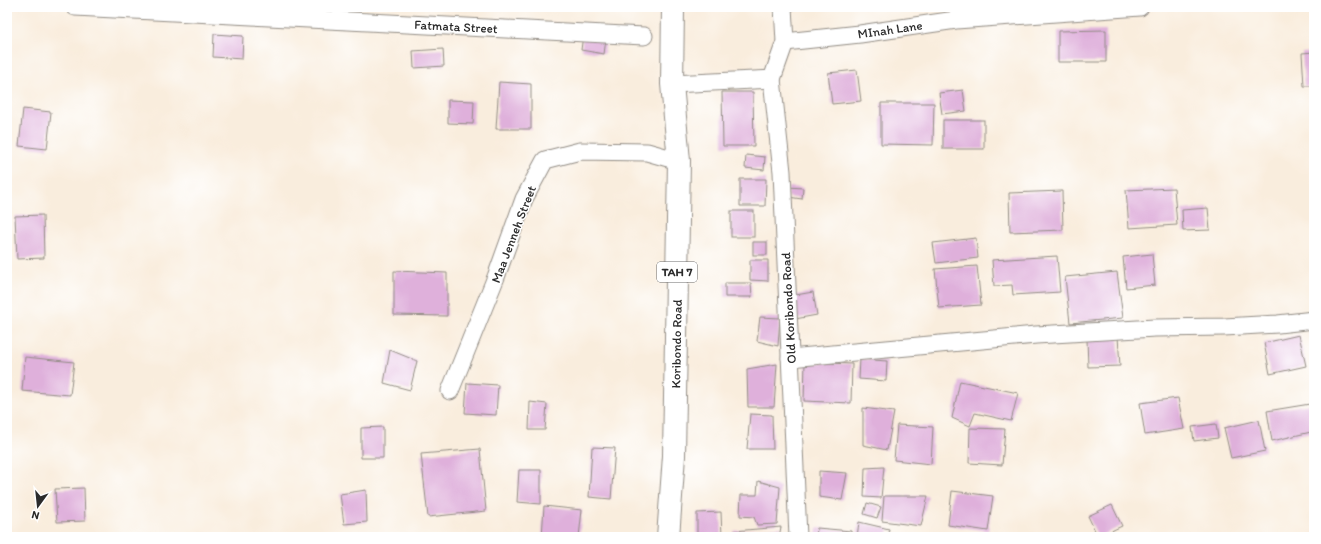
<svg xmlns="http://www.w3.org/2000/svg" width="1321" height="544" font-family="Itim,sans-serif">
<rect width="100%" height="100%" fill="#fff"/>
<filter id="ink" filterUnits="userSpaceOnUse"><feTurbulence type="fractalNoise" baseFrequency=".025" numOctaves="2"/><feDisplacementMap in="SourceGraphic" scale="8" xChannelSelector="R" yChannelSelector="G"/><feConvolveMatrix kernelMatrix="1 2 1 2 8 2 1 2 1" color-interpolation-filters="sRGB"/></filter>
<filter id="wash" filterUnits="userSpaceOnUse"><feTurbulence type="fractalNoise" baseFrequency=".012" numOctaves="4" result="noise"/><feDisplacementMap in="SourceGraphic" scale="16" xChannelSelector="R" yChannelSelector="G"/><feGaussianBlur stdDeviation="0.9" result="paint"/><feColorMatrix in="noise" values="0 0 0 0 0 0 0 0 0 0 0 0 0 0 0 0 0 1.4 0 .05"/><feComposite in="paint" operator="in"/></filter>
<g filter="url(#wash)">
<rect width="100%" height="100%" fill="#f9eddd"/>
<g id="blocks">
<g fill="#dfb0db">
<polygon points="1106,30 1106,62 1058,62 1058,31"/>
<polygon points="214,34 243,36 242,59 213,57"/>
<polygon points="583,35 606,39 604,54 581,50"/>
<polygon points="443,49 444,66 414,68 413,51"/>
<polygon points="1314,52 1314,86 1304,86 1302,53"/>
<polygon points="857,70 861,101 832,104 828,73"/>
<polygon points="499,82 531,84 531,129 496,129"/>
<polygon points="963,90 966,111 942,114 939,93"/>
<polygon points="722,92 753,92 754,146 723,146"/>
<polygon points="448,100 474,101 473,124 448,123"/>
<polygon points="881,103 934,103 933,145 881,144"/>
<polygon points="23,109 51,112 47,149 19,146"/>
<rect x="943" y="120" width="41" height="29"/>
<polygon points="746,155 765,157 764,170 745,168"/>
<polygon points="740,179 766,179 765,206 740,206"/>
<polygon points="788,187 803,188 802,199 788,197"/>
<polygon points="1174,188 1177,225 1129,228 1126,190"/>
<polygon points="1062,191 1063,230 1010,232 1009,193"/>
<polygon points="1208,208 1210,230 1183,231 1182,210"/>
<rect x="731" y="211" width="23" height="26"/>
<polygon points="43,215 44,258 17,259 15,216"/>
<polygon points="976,238 978,258 936,263 933,243"/>
<rect x="753" y="242" width="14" height="13"/>
<polygon points="1152,254 1155,285 1126,288 1123,257"/>
<polygon points="1057,256 1060,292 1013,295 1012,285 994,286 992,260"/>
<polygon points="750,260 768,260 768,281 750,280"/>
<polygon points="977,266 981,305 939,308 935,269"/>
<polygon points="394,271 447,273 447,316 394,315"/>
<polygon points="1117,272 1123,318 1070,323 1065,277"/>
<polygon points="725,283 751,283 752,297 725,297"/>
<polygon points="813,292 817,315 795,319 790,296"/>
<polygon points="760,317 780,318 778,346 757,341"/>
<polygon points="1299,335 1306,366 1270,374 1264,343"/>
<polygon points="1118,337 1120,366 1088,367 1087,339"/>
<polygon points="390,350 417,361 410,390 384,383"/>
<polygon points="25,357 74,362 70,395 22,391"/>
<polygon points="860,359 887,361 886,381 859,379"/>
<polygon points="805,362 852,364 851,403 804,401"/>
<polygon points="777,364 774,407 748,407 747,369"/>
<polygon points="960,381 1018,393 1011,421 975,413 970,426 952,418"/>
<polygon points="467,383 498,385 496,415 465,413"/>
<polygon points="1178,398 1184,429 1145,435 1140,403"/>
<polygon points="530,402 547,404 545,430 529,430"/>
<polygon points="1310,404 1311,432 1272,441 1267,411"/>
<polygon points="863,408 894,412 887,450 863,445"/>
<polygon points="750,414 772,415 773,449 747,449"/>
<polygon points="1259,420 1265,451 1231,458 1224,428"/>
<polygon points="1216,424 1218,438 1194,441 1192,427"/>
<polygon points="897,425 933,427 931,464 894,460"/>
<polygon points="383,427 383,458 361,458 361,428"/>
<polygon points="970,428 1005,429 1002,465 969,463"/>
<polygon points="592,447 615,448 611,499 589,497"/>
<polygon points="480,449 486,511 428,517 421,454"/>
<polygon points="884,467 881,498 864,497 865,468"/>
<polygon points="519,470 541,470 541,504 517,502"/>
<polygon points="819,471 847,473 842,500 819,497"/>
<polygon points="758,481 780,487 777,524 757,525 754,517 740,516 741,495 757,495"/>
<polygon points="84,488 85,521 57,522 55,489"/>
<polygon points="366,490 367,522 344,524 340,494"/>
<polygon points="952,491 993,496 988,531 948,525"/>
<polygon points="884,496 928,496 921,526 882,521"/>
<polygon points="867,503 881,507 877,518 864,514"/>
<polygon points="1112,505 1122,526 1098,537 1088,516"/>
<polygon points="544,506 582,510 579,537 542,537"/>
<polygon points="721,512 722,537 697,537 697,513"/>
<polygon points="859,522 889,529 887,537 857,537"/>
<polygon points="781,527 779,537 735,537 734,531"/>
<polygon points="817,528 851,531 851,537 816,537"/>
</g>
</g>
</g>
<g filter="url(#ink)">
<use href="#blocks" fill-opacity="0" stroke="#928c84" stroke-width="1"/>
<g fill="none" stroke-linecap="round" stroke-linejoin="round">
<g stroke="#928c84" stroke-width="19">
<g id="street">
<polyline points="75,7 644,36"/>
<polyline points="785,42 860,34 956,20 1140,7"/>
<polyline points="772,79 782,172 798,537"/>
<polyline points="672,84 772,79 785,42 783,7"/>
<polyline points="790,358 1036,335 1155,328 1224,327 1278,324 1314,320"/>
<polyline points="450,391 496,277 524,199 545,160 580,151 647,152 679,161"/>
</g>
</g>
<g stroke="#928c84" stroke-width="24">
<polyline id="highway" points="668,537 674,456 679,161 672,84 673,7"/>
</g>
<use href="#street" stroke="#fff" stroke-width="17"/>
<use href="#highway" stroke="#fff" stroke-width="22"/>
</g>
</g>
<g text-anchor="middle" stroke-width="3" stroke-linejoin="round" paint-order="stroke">
<rect fill="#fff" stroke="#6b6b6b" stroke-width="1" x="657" y="262" width="40" height="20" rx="3"/>
<g font-size="12" font-weight="bold" fill="#2b2b2b">
<text x="677" y="276">TAH 7</text>
</g>
<g font-size="13" fill="#2b2b2b" stroke="#fff">
<text transform="translate(456 26) rotate(3)" y="5">Fatmata Street</text>
<text transform="translate(890 29) rotate(-8)" y="5">MInah Lane</text>
<text transform="translate(513 234) rotate(-69)" y="5">Maa Jenneh Street</text>
<text transform="translate(788 308) rotate(-93)" y="5">Old Koribondo Road</text>
<text transform="translate(676 344) rotate(-89)" y="5">Koribondo Road</text>
</g>
</g>
<rect width="1321" height="544" fill="none" stroke="#fff" stroke-width="24"/>
<g transform="translate(38 506) rotate(195)" stroke="#ffffff" stroke-width="3" paint-order="stroke">
<path d="M0-3L7 15L0 10L-7 15Z" fill="#2b2b2b"/>
<text y="-6" font-size="11" font-weight="bold" text-anchor="middle" fill="#2b2b2b">N</text>
</g>
</svg>
